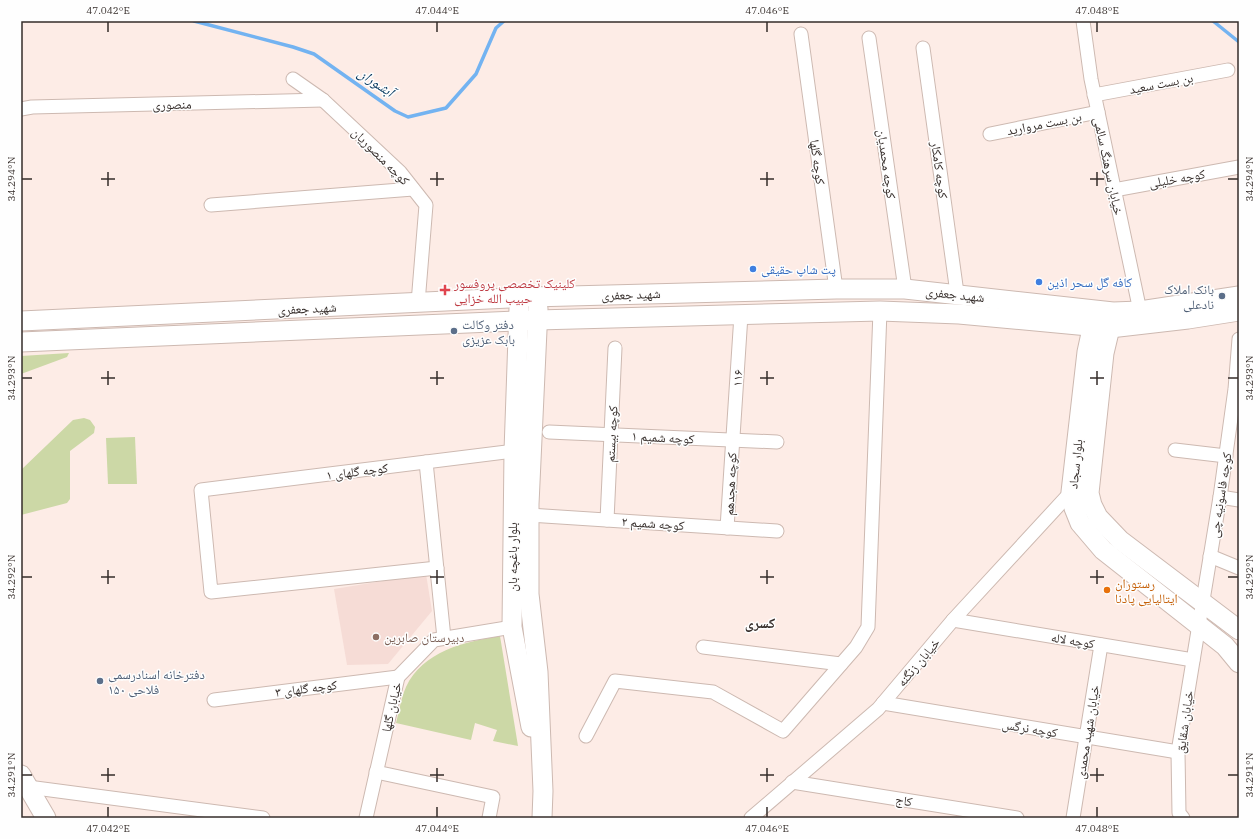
<svg xmlns="http://www.w3.org/2000/svg" width="1260" height="839" font-family="'IBM Plex Serif','Noto Naskh Arabic',serif">
<rect width="100%" height="100%" fill="#fdece6"/>
<polygon fill="#f6dcd6" points="426,574 432,611 388,664 347,665 334,589"/>
<g fill="#ccd8a6">
<polygon points="69,353 67,357 21,374 21,356"/>
<polygon points="84,418 90,420 95,427 94,433 70,451 70,499 67,503 21,515 21,470 73,420"/>
<polygon points="135,437 137,484 108,484 106,438"/>
<path d="M 500,636 L 518,746 L 493,741 L 497,730 L 475,723 L 471,740 L 396,723 C 399,712 401,698 406,687 C 423,651 464,642 500,636 Z"/>
</g>
<g fill="none" stroke-linecap="round" stroke-linejoin="round">
<g stroke="#73b3f1" stroke-width="3.5">
<polyline points="194,21 293,47 314,54 395,111 408,117 446,108 476,74 496,28 504,21"/>
<polyline points="1213,21 1239,42"/>
</g>
<g stroke="#cdb9b1" stroke-width="15">
<g id="street">
<polyline points="1083,21 1091,79 1140,311"/>
<polyline points="801,34 836,289"/>
<polyline points="869,38 905,289"/>
<polyline points="923,48 957,293"/>
<polyline points="293,79 323,100 400,172 426,205 418,303"/>
<polyline points="1094,95 1228,70"/>
<polyline points="21,109 32,107 323,100"/>
<polyline points="990,134 1098,112"/>
<polyline points="1114,190 1239,167"/>
<polyline points="211,205 413,189"/>
<polyline points="549,432 777,442"/>
<polyline points="1175,450 1226,456"/>
<polyline points="426,462 444,638"/>
<polyline points="1220,497 1239,500"/>
<polyline points="529,515 777,531"/>
<polyline points="607,520 615,348"/>
<polyline points="727,528 741,315"/>
<polyline points="1210,556 1239,568"/>
<polyline points="437,568 211,592 201,490 514,451"/>
<polyline points="953,620 1193,660"/>
<polyline points="703,647 841,664"/>
<polyline points="214,700 398,677"/>
<polyline points="883,703 1178,752"/>
<polyline points="586,736 615,681 713,692 783,731 856,647 868,627 880,311"/>
<polyline points="376,772 493,797 489,818"/>
<polyline points="792,782 1017,818"/>
<polyline points="28,787 263,818"/>
<polyline points="366,818 398,677 434,640 512,627"/>
<polyline points="751,818 878,709 953,620 1071,492"/>
<polyline points="1073,818 1101,645"/>
<polyline points="1183,818 1179,813 1178,752 1220,497 1235,389 1239,339"/>
</g>
</g>
<g stroke="#cdb9b1" stroke-width="21">
<g id="secondary">
<polyline points="519,308 514,451 512,627 531,727"/>
<polyline points="538,308 529,504 529,594 538,672 543,791 542,818"/>
<polyline points="1095,315 1087,352 1071,492 1074,508 1080,523 1103,550 1225,646 1239,663"/>
<polyline points="1113,315 1104,353 1089,493 1092,505 1098,517 1120,540 1239,630"/>
<polyline points="21,321 531,297 836,289 905,289 1113,312 1140,311 1239,296"/>
<polyline points="21,342 537,320 880,311 959,314 1110,328 1188,319 1239,311"/>
<polyline points="21,775 46,818"/>
</g>
</g>
<use href="#street" stroke="#fff" stroke-width="13"/>
<use href="#secondary" stroke="#fff" stroke-width="19"/>
</g>
<path fill="none" stroke="#352d2a" stroke-width="1.5" d="M 108,22 L 108,32M 437,22 L 437,32M 767,22 L 767,32M 1097,22 L 1097,32M 108,172 L 108,186M 437,172 L 437,186M 767,172 L 767,186M 1097,172 L 1097,186M 22,179 L 32,179M 101,179 L 115,179M 430,179 L 444,179M 760,179 L 774,179M 1090,179 L 1104,179M 1228,179 L 1238,179M 108,371 L 108,385M 437,371 L 437,385M 767,371 L 767,385M 1097,371 L 1097,385M 22,378 L 32,378M 101,378 L 115,378M 430,378 L 444,378M 760,378 L 774,378M 1090,378 L 1104,378M 1228,378 L 1238,378M 108,570 L 108,584M 437,570 L 437,584M 767,570 L 767,584M 1097,570 L 1097,584M 22,577 L 32,577M 101,577 L 115,577M 430,577 L 444,577M 760,577 L 774,577M 1090,577 L 1104,577M 1228,577 L 1238,577M 108,768 L 108,782M 437,768 L 437,782M 767,768 L 767,782M 1097,768 L 1097,782M 22,775 L 32,775M 101,775 L 115,775M 430,775 L 444,775M 760,775 L 774,775M 1090,775 L 1104,775M 1228,775 L 1238,775M 108,807 L 108,817M 437,807 L 437,817M 767,807 L 767,817M 1097,807 L 1097,817"/>
<g fill="#3f7fe0" stroke="#fefefe" stroke-width="1.5">
<circle cx="753" cy="269" r="4"/>
<circle cx="1039" cy="282" r="4"/>
</g>
<path fill="#e0444e" stroke="#fefefe" stroke-width="1.5" d="M443 284h4v4h4v4h-4v4h-4v-4h-4v-4h4z"/>
<g fill="#5c6f8a" stroke="#fefefe" stroke-width="1.5">
<circle cx="1222" cy="296" r="4"/>
<circle cx="454" cy="331" r="4"/>
<circle cx="100" cy="681" r="4"/>
</g>
<circle fill="#e8710a" stroke="#fefefe" stroke-width="1.5" cx="1107" cy="590" r="4"/>
<circle fill="#8d6e63" stroke="#fefefe" stroke-width="1.5" cx="376" cy="637" r="4"/>
<g text-anchor="middle" stroke-width="3" stroke-linejoin="round" paint-order="stroke">
<g font-size="13" fill="#352d2a" stroke="#fefefe">
<text transform="translate(1161 83) rotate(-11)" y="5">بن بست سعید</text>
<text transform="translate(172 104) rotate(-1)" y="5">منصوری</text>
<text transform="translate(1044 123) rotate(-11)" y="5">بن بست مروارید</text>
<text transform="translate(381 156) rotate(45)" y="5">کوچه منصوریان</text>
<text transform="translate(818 162) rotate(82)" y="5">کوچه گلها</text>
<text transform="translate(887 164) rotate(82)" y="5">کوچه محمدیان</text>
<text transform="translate(1109 166) rotate(78)" y="5">خیابان سرهنگ سالمی</text>
<text transform="translate(940 170) rotate(82)" y="5">کوچه کامکار</text>
<text transform="translate(1177 178) rotate(-10)" y="5">کوچه خلیلی</text>
<text transform="translate(631 294) rotate(-2)" y="5">شهید جعفری</text>
<text transform="translate(955 294) rotate(6)" y="5">شهید جعفری</text>
<text transform="translate(307 308) rotate(-3)" y="5">شهید جعفری</text>
<text transform="translate(737 378) rotate(-86)" y="5">۱۱۶</text>
<text transform="translate(611 434) rotate(-87)" y="5">کوچه بیستم</text>
<text transform="translate(663 437) rotate(3)" y="5">کوچه شمیم ۱</text>
<text transform="translate(1075 464) rotate(-84)" y="5">بلوار سجاد</text>
<text transform="translate(357 471) rotate(-7)" y="5">کوچه گلهای ۱</text>
<text transform="translate(730 484) rotate(-87)" y="5">کوچه هجدهم</text>
<text transform="translate(1220 495) rotate(-81)" y="5">کوچه فاسونیه چی</text>
<text transform="translate(653 523) rotate(4)" y="5">کوچه شمیم ۲</text>
<text transform="translate(512 557) rotate(-90)" y="5">بلوار باغچه بان</text>
<text transform="translate(1073 640) rotate(9)" y="5">کوچه لاله</text>
<text transform="translate(918 662) rotate(-50)" y="5">خیابان زنگنه</text>
<text transform="translate(306 688) rotate(-7)" y="5">کوچه گلهای ۳</text>
<text transform="translate(391 707) rotate(-77)" y="5">خیابان گلها</text>
<text transform="translate(1184 722) rotate(-82)" y="5">خیابان شقایق</text>
<text transform="translate(1030 728) rotate(9)" y="5">کوچه نرگس</text>
<text transform="translate(1087 732) rotate(-81)" y="5">خیابان شهید محمدی</text>
<text transform="translate(904 800) rotate(9)" y="5">کاج</text>
</g>
<g font-size="13" fill="#366cbe" stroke="#fefefe" text-anchor="start">
<text x="761" y="274">پت شاپ حقیقی</text>
<text x="1047" y="287">کافه گل سحر اذین</text>
</g>
<g font-size="13" fill="#be3a42" stroke="#fefefe" text-anchor="start">
<text x="454" y="288">کلینیک تخصصی پروفسور<tspan x="454" dy="15">حبیب الله خزایی</tspan></text>
</g>
<g font-size="13" fill="#4e5e75" stroke="#fefefe" text-anchor="start">
<text x="1214" y="294" text-anchor="end">بانک املاک<tspan x="1214" dy="15">نادعلی</tspan></text>
<text x="462" y="329">دفتر وکالت<tspan x="462" dy="15">بابک عزیزی</tspan></text>
<text x="108" y="679">دفترخانه اسنادرسمی<tspan x="108" dy="15">۱۵۰ فلاحی</tspan></text>
</g>
<g font-size="13" fill="#c56008" stroke="#fefefe" text-anchor="start">
<text x="1115" y="588">رستوران<tspan x="1115" dy="15">ایتالیایی پادنا</tspan></text>
</g>
<g font-size="13" fill="#785e54" stroke="#fefefe" text-anchor="start">
<text x="384" y="642">دبیرستان صابرین</text>
</g>
<g font-size="14" font-style="italic" fill="#073960" stroke="#fefefe">
<text transform="translate(376 82) rotate(34)" y="5">آبشوران</text>
</g>
<g font-size="14" font-weight="bold" fill="#352d2a" stroke="#fefefe">
<text x="760" y="628">کسری</text>
</g>
</g>
<rect width="1260" height="839" fill="none" stroke="#fefefe" stroke-width="44"/>
<rect x="22" y="22" width="1216" height="795" fill="none" stroke="#352d2a" stroke-width="1.5"/>
<g font-size="10" text-anchor="middle" fill="#352d2a">
<text x="108" y="14">47.042°E</text>
<text x="437" y="14">47.044°E</text>
<text x="767" y="14">47.046°E</text>
<text x="1097" y="14">47.048°E</text>
<text transform="translate(11 179) rotate(-90)" y="4">34.294°N</text>
<text transform="translate(1249 179) rotate(-90)" y="4">34.294°N</text>
<text transform="translate(11 378) rotate(-90)" y="4">34.293°N</text>
<text transform="translate(1249 378) rotate(-90)" y="4">34.293°N</text>
<text transform="translate(11 577) rotate(-90)" y="4">34.292°N</text>
<text transform="translate(1249 577) rotate(-90)" y="4">34.292°N</text>
<text transform="translate(11 775) rotate(-90)" y="4">34.291°N</text>
<text transform="translate(1249 775) rotate(-90)" y="4">34.291°N</text>
<text x="108" y="832">47.042°E</text>
<text x="437" y="832">47.044°E</text>
<text x="767" y="832">47.046°E</text>
<text x="1097" y="832">47.048°E</text>
</g>
</svg>
